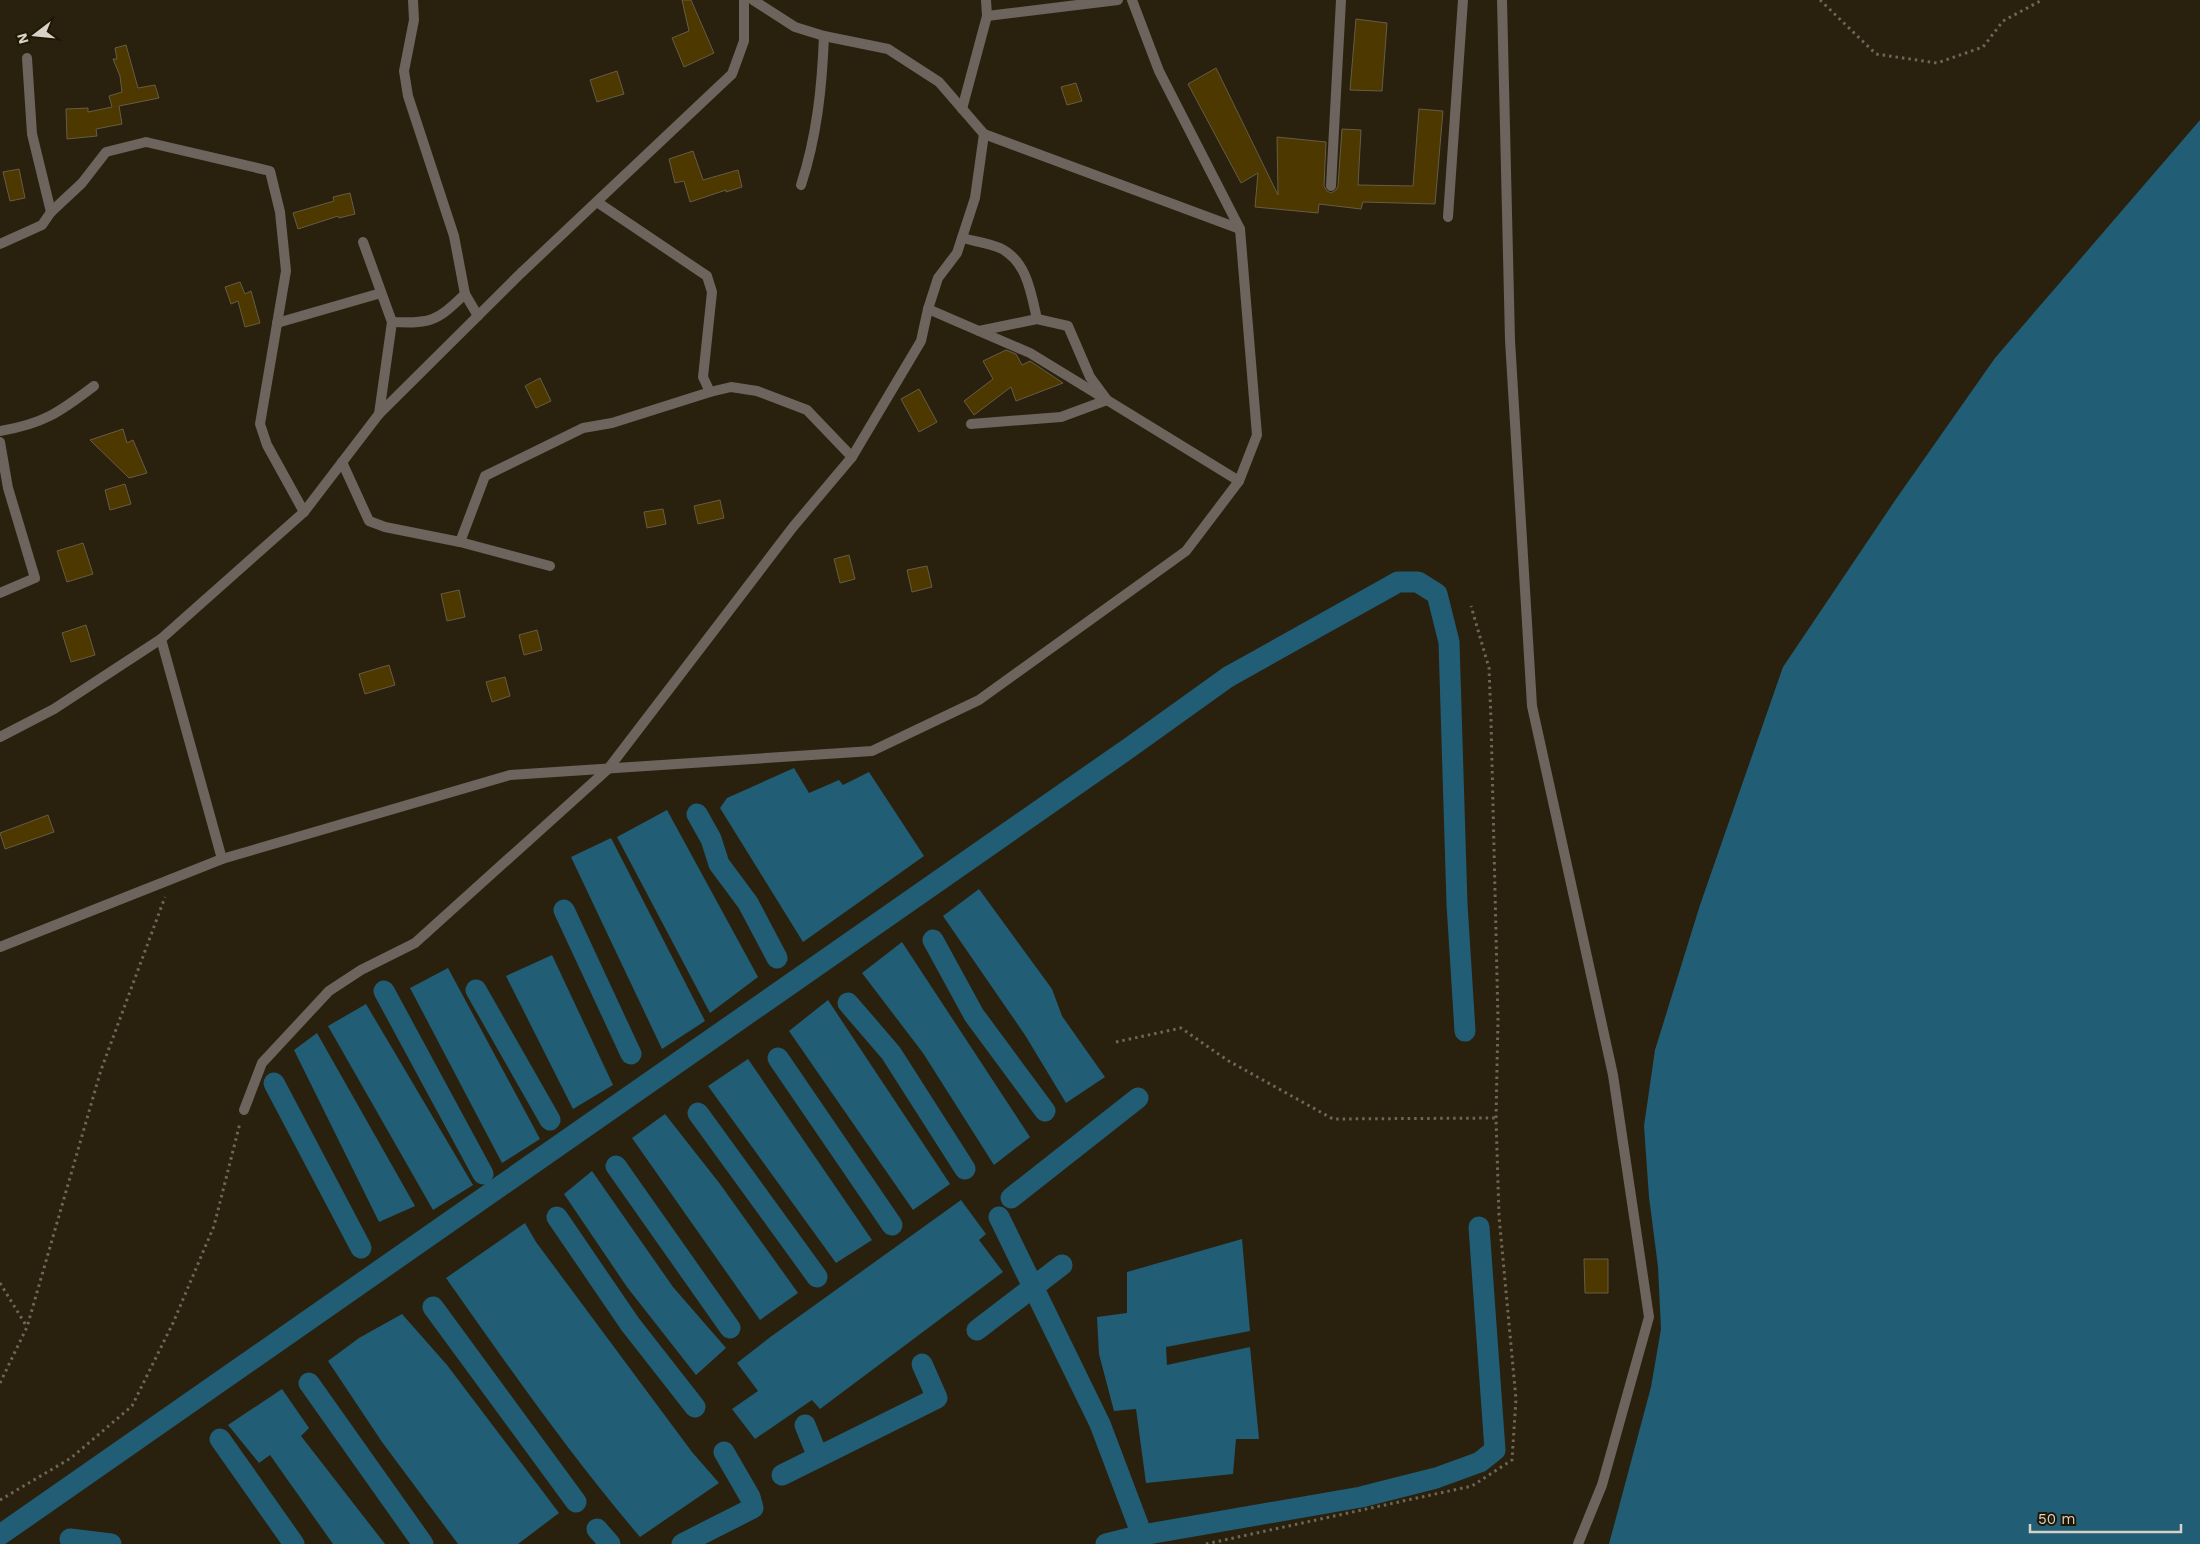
<svg xmlns="http://www.w3.org/2000/svg" width="2200" height="1544" font-family="'Work Sans',sans-serif">
<rect width="100%" height="100%" fill="#29210d"/>
<g fill="#215d75">
<polygon points="2200,120 2200,1544 1609,1544 1651,1387 1661,1329 1658,1267 1649,1197 1644,1126 1655,1050 1700,905 1783,667 1896,499 1995,358"/>
<polygon points="794,768 809,793 839,780 843,785 869,772 924,856 803,942 720,808 727,798"/>
<polygon points="667,810 758,977 710,1013 617,837"/>
<polygon points="611,838 705,1021 662,1049 571,857"/>
<polygon points="979,889 1052,989 1062,1016 1105,1077 1066,1103 1025,1035 943,916"/>
<polygon points="902,942 1030,1137 994,1165 923,1053 862,973"/>
<polygon points="552,955 613,1085 573,1109 506,976"/>
<polygon points="448,968 540,1139 502,1163 410,988"/>
<polygon points="828,1000 950,1184 913,1210 789,1031"/>
<polygon points="366,1004 473,1185 433,1210 328,1026"/>
<polygon points="317,1033 415,1206 379,1222 294,1050"/>
<polygon points="748,1059 872,1240 836,1263 708,1086"/>
<polygon points="665,1114 720,1184 798,1293 760,1320 632,1138"/>
<polygon points="592,1171 673,1287 726,1348 696,1375 627,1287 564,1194"/>
<polygon points="961,1200 986,1234 979,1240 1003,1272 820,1409 812,1400 755,1439 732,1409 758,1391 737,1363 769,1338"/>
<path d="M 525,1223 L 536,1242 L 692,1452 L 719,1483 L 640,1537 C 570,1455 508,1366 446,1278 Z"/>
<polygon points="1242,1239 1250,1331 1166,1347 1167,1365 1250,1347 1259,1439 1236,1439 1233,1474 1146,1483 1136,1409 1114,1411 1099,1354 1097,1317 1127,1313 1127,1272"/>
<polygon points="402,1314 447,1365 559,1513 518,1544 458,1544 382,1442 328,1361 359,1338"/>
<polygon points="282,1389 309,1428 301,1436 385,1544 333,1544 270,1455 259,1463 228,1425"/>
</g>
<g fill="none" stroke-linecap="round" stroke-linejoin="round">
<g stroke="#215d75" stroke-width="21">
<polyline points="697,814 711,839 719,864 748,903 777,958"/>
<polyline points="564,910 631,1054"/>
<polyline points="933,940 974,1015 1045,1111"/>
<polyline points="476,990 550,1120"/>
<polyline points="384,991 483,1174"/>
<polyline points="848,1003 891,1053 965,1169"/>
<polyline points="778,1058 892,1225"/>
<polyline points="274,1083 361,1248"/>
<polyline points="698,1113 817,1277"/>
<polyline points="616,1166 730,1328"/>
<polyline points="1011,1198 1138,1098"/>
<polyline points="557,1217 630,1324 695,1407"/>
<polyline points="999,1217 1100,1424 1142,1535 1106,1544"/>
<polyline points="433,1307 576,1502"/>
<polyline points="977,1330 1062,1265"/>
<polyline points="309,1383 423,1544"/>
<polyline points="805,1425 818,1457"/>
<polyline points="220,1439 294,1544"/>
<polyline points="782,1475 937,1398 922,1364"/>
<polyline points="597,1529 610,1544"/>
<polyline points="0,1535 1129,748 1228,677 1398,582 1418,582 1437,594 1449,642 1457,904 1465,1031"/>
<polyline points="1142,1535 1361,1497 1436,1478 1480,1462 1495,1450 1479,1227"/>
<polyline points="70,1539 111,1544"/>
<polyline points="682,1544 753,1508 750,1497 724,1452"/>
</g>
</g>
<g fill="#4d3800" stroke="#665c47">
<polygon points="682,0 691,0 714,53 684,67 672,38 689,31"/>
<polygon points="1356,19 1387,23 1382,91 1350,90"/>
<polygon points="126,45 138,88 155,85 159,98 119,106 122,124 96,129 97,136 67,139 66,109 88,108 88,112 112,107 109,96 122,92 120,76 113,59 117,59 115,48"/>
<polygon points="1216,68 1278,195 1277,137 1326,142 1324,186 1327,191 1331,193 1336,190 1338,186 1342,129 1361,130 1358,185 1413,186 1419,109 1443,111 1435,204 1363,202 1361,209 1319,204 1318,213 1255,207 1258,173 1241,183 1188,84"/>
<polygon points="617,71 624,94 597,102 590,80"/>
<polygon points="1076,83 1082,101 1067,105 1061,87"/>
<polygon points="693,151 703,180 738,170 742,187 726,192 726,190 690,202 684,181 675,183 669,159"/>
<polygon points="19,169 25,198 10,201 3,172"/>
<polygon points="350,193 355,214 339,218 338,216 298,229 293,213 334,201 333,197"/>
<polygon points="240,282 245,294 251,291 260,323 245,327 238,301 231,304 225,287"/>
<polygon points="1006,350 1016,354 1022,365 1030,361 1063,383 1016,401 1011,387 974,415 964,401 993,379 983,361"/>
<polygon points="540,378 551,401 536,408 525,386"/>
<polygon points="919,389 937,422 919,432 901,399"/>
<polygon points="123,429 127,443 133,440 147,473 129,478 90,440"/>
<polygon points="125,484 131,504 110,510 105,490"/>
<polygon points="720,500 724,518 698,524 694,506"/>
<polygon points="663,509 666,524 647,528 644,512"/>
<polygon points="83,543 93,574 67,582 57,551"/>
<polygon points="849,555 855,579 840,583 834,559"/>
<polygon points="927,566 932,587 912,592 907,570"/>
<polygon points="459,590 465,617 447,621 441,594"/>
<polygon points="86,625 95,655 71,662 62,633"/>
<polygon points="537,630 542,650 524,655 519,635"/>
<polygon points="389,665 395,685 365,694 359,674"/>
<polygon points="505,677 510,696 492,702 486,682"/>
<polygon points="48,815 54,832 5,849 0,833"/>
<polygon points="1584,1259 1608,1259 1608,1293 1585,1293"/>
</g>
<g fill="none" stroke-linecap="round" stroke-linejoin="round">
<g stroke="#6e6756" stroke-width="3" stroke-dasharray="2.5 4" stroke-linecap="butt">
<polyline points="1820,0 1876,54 1937,63 1983,47 2003,21 2042,0"/>
<polyline points="1116,1042 1181,1028 1227,1060 1333,1119 1496,1118"/>
<polyline points="0,1283 27,1327"/>
<polyline points="0,1383 27,1327 101,1070 165,897"/>
<polyline points="0,1500 71,1458 132,1406 173,1323 214,1226 240,1123"/>
<polyline points="1206,1544 1472,1486 1512,1460 1516,1399 1499,1216 1496,1118 1498,1019 1491,720 1489,668 1471,606"/>
</g>
<g stroke="#6c645d" stroke-width="10">
<polyline points="413,0 414,20 404,71 408,96 454,236 465,294 478,316"/>
<polyline points="753,0 795,27 824,36 888,49 939,82 984,134 1240,229"/>
<polyline points="1502,0 1510,340 1532,706 1613,1075 1649,1317 1602,1485 1578,1544"/>
<polyline points="987,16 1118,0"/>
<polyline points="962,109 987,16 986,0"/>
<path d="M 801,185 C 817,136 822,87 824,36"/>
<polyline points="1331,186 1341,0"/>
<polyline points="597,202 707,276 712,292 703,377 710,392"/>
<polyline points="51,212 82,183 106,152 146,142 270,171 280,212 286,271 260,424 267,445 304,512"/>
<polyline points="1448,217 1463,0"/>
<path d="M 962,238 C 974,241 989,243 1000,248 C 1027,261 1031,293 1037,319"/>
<polyline points="363,242 392,322 379,414"/>
<polyline points="0,244 42,225 51,212 32,134 27,58"/>
<polyline points="928,309 1030,353 1102,397"/>
<path d="M 392,322 C 431,324 437,321 465,294"/>
<polyline points="277,323 381,293"/>
<polyline points="979,331 1037,319 1068,326 1090,377 1107,400 1239,481"/>
<polyline points="971,424 1061,417 1107,400"/>
<path d="M 0,431 C 43,424 60,412 94,386"/>
<polyline points="0,442 8,488 35,578 0,593"/>
<polyline points="342,462 369,521 385,527 460,542 550,566"/>
<polyline points="460,542 485,476 583,428 612,423 710,392 731,387 757,391 807,410 852,457"/>
<polyline points="161,639 222,859"/>
<polyline points="0,737 54,709 161,639 304,512 379,414 520,274 732,74 744,41 744,0"/>
<polyline points="0,947 222,859 510,775 872,751 979,700 1186,551 1239,481 1257,435 1240,229 1159,71 1132,0"/>
<polyline points="244,1110 262,1063 329,991 361,970 415,943 608,769 793,527 852,457 921,341 928,309 938,278 957,253 975,198 984,134"/>
</g>
</g>
<g transform="translate(35 35) rotate(254)" stroke="#201705" stroke-width="4" paint-order="stroke">
<path d="M0-4L9 19L0 12L-9 19Z" fill="#d8d2c6"/>
<text y="-8" font-size="14" font-weight="bold" text-anchor="middle" fill="#d8d2c6">N</text>
</g>
<path d="M2030 1524v8h151v-8" fill="none" stroke="#d8d2c6" stroke-width="2.5"/>
<text x="2038" y="1524" font-size="15" fill="#d8d2c6" stroke="#201705" stroke-width="4" paint-order="stroke">50 m</text>
</svg>
